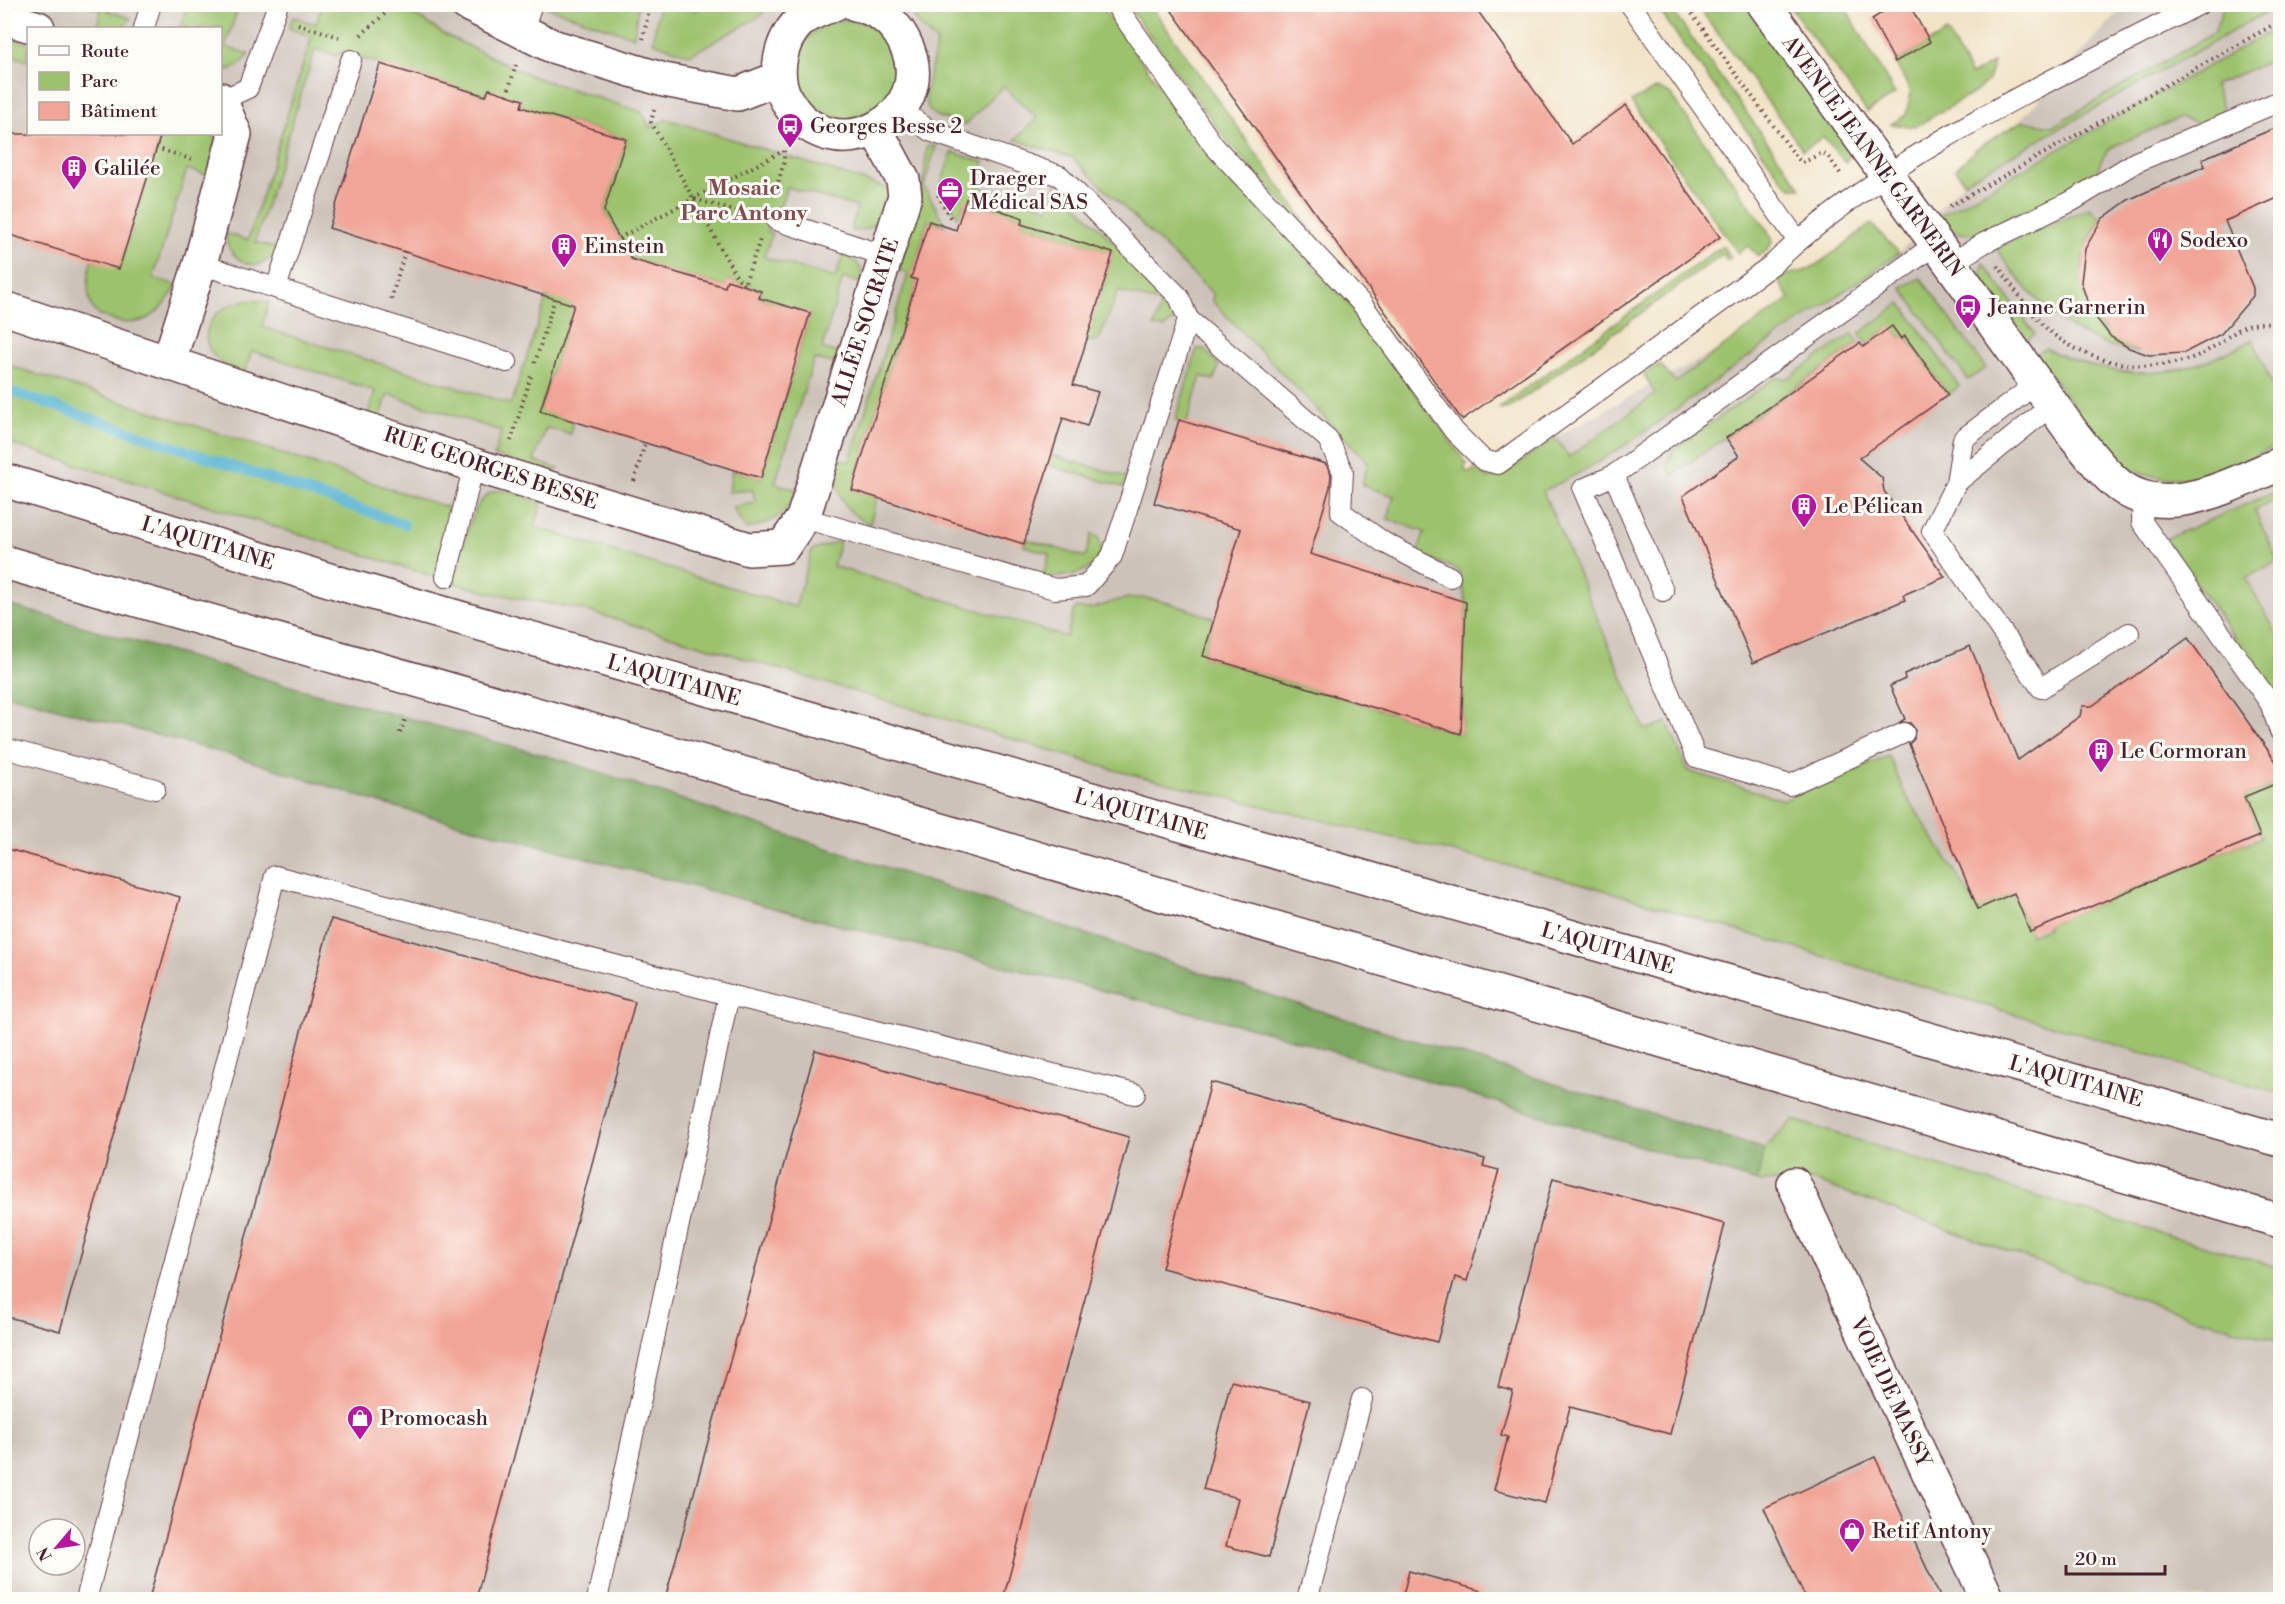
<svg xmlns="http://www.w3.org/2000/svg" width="2285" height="1604" font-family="'Libre Bodoni',serif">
<rect width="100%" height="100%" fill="#fdfcf7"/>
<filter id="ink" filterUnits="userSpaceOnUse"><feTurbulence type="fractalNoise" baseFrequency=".0167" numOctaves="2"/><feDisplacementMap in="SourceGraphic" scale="12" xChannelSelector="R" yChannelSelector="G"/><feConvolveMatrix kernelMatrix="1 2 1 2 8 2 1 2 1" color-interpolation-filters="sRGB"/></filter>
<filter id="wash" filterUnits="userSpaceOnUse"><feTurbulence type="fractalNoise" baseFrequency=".008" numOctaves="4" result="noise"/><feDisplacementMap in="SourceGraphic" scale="24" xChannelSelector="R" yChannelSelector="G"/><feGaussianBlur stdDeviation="1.35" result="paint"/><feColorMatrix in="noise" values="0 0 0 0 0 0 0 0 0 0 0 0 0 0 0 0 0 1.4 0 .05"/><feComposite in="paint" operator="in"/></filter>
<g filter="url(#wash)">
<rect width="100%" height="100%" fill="#f1e3c7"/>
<path fill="#cdc2b9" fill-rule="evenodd" d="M 5,5 L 973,5 L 1461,487 L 1899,253 L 2125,5 L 2280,5 L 2280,1599 L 5,1600 ZM 28,28 L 220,28 L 220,134 L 28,134 ZM 39,1529 L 75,1529 L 75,1565 L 39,1565 Z"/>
<g fill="#9cc26d" stroke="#73704c" stroke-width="1.5">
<polygon points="87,5 110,5 108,11 131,18 122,28 97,28 101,9"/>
<path d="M 187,5 L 239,5 L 225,47 L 249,54 C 241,66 234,71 221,69 L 220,28 L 180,28 Z"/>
<path d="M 322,5 L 399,5 L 444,34 L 531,76 L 642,112 L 650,128 L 667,119 L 888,188 C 885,212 880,231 851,231 L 857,207 L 787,187 L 779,209 L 775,208 L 767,232 L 772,234 L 764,257 L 835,278 L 843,255 C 857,260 864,268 862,283 L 843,278 L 822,348 L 840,354 L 837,364 L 814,359 L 775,483 L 798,490 C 786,515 773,523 746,529 L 732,507 L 755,503 L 753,490 L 729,492 L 732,470 L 761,478 L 810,314 L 759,298 L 761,291 L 727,280 L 725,287 L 631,259 L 604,211 L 626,139 L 521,107 L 489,89 L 486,96 L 340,52 L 338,56 L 315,49 L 255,242 L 278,249 C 262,278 227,263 225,233 L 248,240 L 312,36 L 289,28 L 293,17 L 316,24 Z"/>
<polygon points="547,5 638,5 634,37 546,7"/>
<polygon points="659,5 697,10 705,5 771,5 759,17 690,55 653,42"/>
<path d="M 913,5 L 1101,5 L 1211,156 L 1353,308 L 1467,464 L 1464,469 L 1469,473 L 1474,469 L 1489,479 L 1502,475 L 1553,439 L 1557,440 L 1569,457 L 1655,394 L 1644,374 L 1660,364 L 1675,382 L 1790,298 L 1778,281 C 1786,271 1793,275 1804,271 C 1820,266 1855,235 1871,224 L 1899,253 C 1847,290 1793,325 1741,362 C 1677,408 1616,458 1543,491 L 1645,730 L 1667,722 L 1688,771 L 1784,800 L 1889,756 L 1904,792 L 1978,908 L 2014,893 L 2031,935 L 2047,928 L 2047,925 L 2244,843 L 2245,845 L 2261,838 L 2244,797 L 2280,782 L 2280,1093 L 2216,1075 L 1584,884 L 1118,771 L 584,610 L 491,593 L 454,583 C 460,560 471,495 495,491 C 510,489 528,498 542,503 L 535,527 L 795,607 L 812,550 L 840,541 L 833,566 L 1066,637 L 1075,608 C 1098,612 1104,602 1124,599 C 1153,593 1187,610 1214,618 L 1203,656 L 1461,734 L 1466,602 L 1459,570 L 1417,554 L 1425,532 L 1388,519 L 1394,496 L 1362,485 L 1368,462 L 1212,301 L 1213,294 L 1073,158 L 1015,140 L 1037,118 L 1003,86 L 965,125 C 955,122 942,119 933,114 C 915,102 937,60 936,41 C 923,30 913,23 913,5 Z"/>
<polygon points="1127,5 1150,5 1321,244 1230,145"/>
<polygon points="1655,5 1668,5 1801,188 1791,188 1781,178"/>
<polygon points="1697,5 1745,5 1838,132 1850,153 1846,163 1823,137 1803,150"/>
<polygon points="1789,5 1844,5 1895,94 1867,112"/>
<polygon points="2224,5 2279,5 1964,182 1956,169 1977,148 2022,121 2053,126 2214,33"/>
<circle cx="846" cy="69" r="49"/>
<path d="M 2280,26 L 2280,57 L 2214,85 L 2223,107 L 2221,115 L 2197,123 L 2179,118 L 2112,147 C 2097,158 2099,177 2086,188 L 1974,234 C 1958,235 1947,230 1938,217 Z"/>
<polygon points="1947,32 1971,75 1994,62 1988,80 1977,91 1915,127 1891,124 1906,115 1911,92 1895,62"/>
<polygon points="5,36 28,44 28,61 5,54"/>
<polygon points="1657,88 1670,94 1768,231 1773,241 1767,251 1758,256 1748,246 1738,253 1631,102"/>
<path d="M 161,134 L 214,134 L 216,156 L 210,176 L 187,169 L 153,278 L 177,285 C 162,313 142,331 110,319 C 100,316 93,313 90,302 C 86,288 89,274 91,260 L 119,268 Z"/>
<path d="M 927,146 L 936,146 L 924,186 L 945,225 L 928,221 L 911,278 L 917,280 L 852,490 L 877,498 L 870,524 C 840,510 832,489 841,459 L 850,461 L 908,274 L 898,270 L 923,186 Z"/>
<polygon points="952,152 984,162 978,186 1049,208 1056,184 1165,294 1176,313 1174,320 1164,328 1154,327 1161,303 1118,291 1100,337 1095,341 1086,342 1113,253 1021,224 1023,218 966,200 958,217 941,185"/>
<path d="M 2090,208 L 2102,219 C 2064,267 2082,329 2138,352 C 2073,344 2031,300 1996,248 Z"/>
<polygon points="1722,246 1731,257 1727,260 1723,254 1512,406 1505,409 1499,408"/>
<polygon points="1983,263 2035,334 2027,340 1981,278"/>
<polygon points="1921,278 1986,368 1968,380 1901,287"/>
<path d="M 547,296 L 575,304 L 540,410 L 573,421 L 570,434 L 546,428 L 534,461 L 559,469 L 553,473 L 494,456 L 501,431 L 388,394 L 380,418 L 368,414 L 375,391 L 252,351 L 244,373 C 178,354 207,290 269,302 L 262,327 L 511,404 Z"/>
<polygon points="1901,303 1959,386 1948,395 1906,336 1901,339 1892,326 1867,344 1859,334"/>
<polygon points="1852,334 1859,343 1672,475 1667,464 1673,450 1775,378 1788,378"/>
<path d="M 2253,339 L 2280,406 L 2280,445 L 2223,469 L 2194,478 L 2162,478 L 2132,470 L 2107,453 L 2036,354 L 2045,348 C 2120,384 2181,381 2253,339 Z"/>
<polygon points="1197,349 1204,349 1219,365 1214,380 1201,376 1187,422 1175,421"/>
<polygon points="5,364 453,509 435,577 5,442"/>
<polygon points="1051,455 1126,477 1123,487 1048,465"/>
<polygon points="2280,490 2280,498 2254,510 2278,561 2246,578 2280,640 2280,702 2165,539"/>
<path d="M 1092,534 L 1098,537 C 1114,572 1066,577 1042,578 L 1050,554 L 1024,546 L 1026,539 L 1085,557 Z"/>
<polygon points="1793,1120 2055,1202 2280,1268 2280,1342 2163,1308 1812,1180 1757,1182 1764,1149"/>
</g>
<polygon fill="#7da860" stroke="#646446" stroke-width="1.5" points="5,604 304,690 569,762 1269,995 1764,1149 1757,1182 1269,1032 837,925 384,804 234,756 5,694"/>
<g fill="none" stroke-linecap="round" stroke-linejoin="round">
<polyline stroke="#54b2d2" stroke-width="10" points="4,389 404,524"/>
</g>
<g id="blocks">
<g fill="#f1a596">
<polygon points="1167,4 1473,4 1572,144 1626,105 1720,237 1462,420"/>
<polygon points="1896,4 1909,4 1930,42 1895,62 1872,19"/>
<polygon points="380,64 486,96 489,89 523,100 521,107 626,139 604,211 631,259 725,287 727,280 761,291 759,298 810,313 761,478 540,411 574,305 329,228"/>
<polygon points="2280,126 2280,197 2225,221 2253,288 2253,296 2221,334 2184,353 2149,355 2129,348 2111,337 2090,310 2081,282 2085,249 2102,219 2128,200 2205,166 2202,159"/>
<polygon points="4,134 161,134 119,269 4,233"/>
<polygon points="966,199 1023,218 1021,224 1113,253 1073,385 1098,392 1087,426 1063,418 1024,544 852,490 917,280 911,278 929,221 956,230"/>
<polygon points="1892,326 1901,339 1905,336 1948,395 1859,458 1882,478 1884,491 1945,577 1903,595 1905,600 1753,663 1683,496 1739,456 1726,438 1860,343 1863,347"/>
<polygon points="1179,420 1326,464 1331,474 1330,487 1310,554 1466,602 1461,734 1203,656 1241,529 1154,503"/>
<polygon points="2188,638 2280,767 2280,782 2244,797 2260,836 2030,932 2014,893 1978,909 1909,744 1914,739 1915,729 1910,723 1900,722 1905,719 1890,686 1905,679 1904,674 1970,646 2018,760 2080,716 2082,706 2092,706"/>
<polygon points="4,848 180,897 60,1331 4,1316"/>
<polygon points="331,919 635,1002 476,1599 149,1599"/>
<polygon points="815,1050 1129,1137 1003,1599 665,1599"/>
<polygon points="1211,1082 1485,1159 1483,1166 1499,1170 1467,1281 1455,1277 1437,1342 1162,1268"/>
<polygon points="1553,1178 1725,1224 1670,1434 1570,1407 1545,1503 1494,1490 1508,1437 1501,1435 1513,1391 1498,1387"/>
<polygon points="1231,1381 1310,1401 1269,1557 1226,1546 1238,1498 1203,1489"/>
<polygon points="1875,1457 1941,1599 1806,1599 1764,1508"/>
<polygon points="1409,1571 1482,1591 1481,1599 1402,1599"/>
</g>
</g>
</g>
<g filter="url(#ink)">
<use href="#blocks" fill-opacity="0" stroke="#633c42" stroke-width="1.5"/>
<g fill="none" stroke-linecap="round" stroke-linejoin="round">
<g stroke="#633c42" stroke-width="22">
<g id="service">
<path d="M 1115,4 L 1214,146 L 1362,304 L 1454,431 L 1483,460 L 1498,464 L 1773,264 C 1895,149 2053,81 2200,4"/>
<polyline points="1630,4 1798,241"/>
<polyline points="144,28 151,4"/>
<polyline points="522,32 532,4"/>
<polyline points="222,100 248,88 278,4"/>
<polyline points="776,220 886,256"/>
<polyline points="200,264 507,362"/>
<polyline points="1950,264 1984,243 2072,201 2136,162 2280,101"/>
<polyline points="276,288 351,60"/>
<polyline points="1188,319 1328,439 1343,472 1341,512 1383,542 1450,577"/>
<polyline points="2036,384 1963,439 1956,483 1932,531 2041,688 2129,633"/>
<polyline points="1614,475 1663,591"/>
<polyline points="1956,483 2052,405"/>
<polyline points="2143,496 2142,522 2270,703 2280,731"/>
<polyline points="803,518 1055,589 1086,586 1112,556 1188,319 1179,297 1060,176 930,131 900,109"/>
<polyline points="446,577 474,465"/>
<polyline points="1904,733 1790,785 1696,757 1583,489 1614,475 1936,244"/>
<polyline points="4,748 155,789"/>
<polyline points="86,1600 275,876 729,995 1135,1094"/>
<polyline points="597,1600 729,995"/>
<polyline points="1307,1600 1362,1399"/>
</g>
</g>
<g stroke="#633c42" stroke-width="36">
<g id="minor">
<polyline points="467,4 552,46 664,80 738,94 779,78"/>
<path d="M 834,4 C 822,9 808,13 798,23 C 780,42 773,75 786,99 C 829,178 944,117 904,41 C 894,21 878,9 855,4"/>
<path d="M 1764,4 L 2074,435 C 2088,452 2102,472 2120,486 C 2167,522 2235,482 2280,464"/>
<polyline points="4,18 38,28"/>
<polyline points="4,308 474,465 749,549 783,547 803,518 905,196 903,180 876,130"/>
<polyline points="169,361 200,264 235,134 220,99"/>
<polyline points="1794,1184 1988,1600"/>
</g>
</g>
<g stroke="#633c42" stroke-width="36">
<g id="motorway">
<polyline points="4,480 352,587 2280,1140"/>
<polyline points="4,562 916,823 2280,1221"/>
</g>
</g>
<g stroke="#633c42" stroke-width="4" stroke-dasharray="1.5 4.5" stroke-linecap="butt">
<polyline points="676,4 695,8 700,4"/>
<polyline points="1685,4 1797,158 1802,163 1822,153 1828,156 1842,176"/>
<polyline points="298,24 339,37"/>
<polyline points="361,35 396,4"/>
<polyline points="643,39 650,4"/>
<polyline points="507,95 516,65"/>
<polyline points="654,110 651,122 736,276 744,285 760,240"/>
<polyline points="156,148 194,160"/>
<polyline points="775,193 784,162 784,150"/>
<polyline points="938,195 952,221"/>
<polyline points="695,199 751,216"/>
<polyline points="1950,206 2280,21"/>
<polyline points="619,238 783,151"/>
<path d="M 1998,266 C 2015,289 2031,316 2053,334 C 2091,365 2152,375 2197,356 C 2214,349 2236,329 2248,325 C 2258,322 2271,323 2280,322"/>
<polyline points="391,299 405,251"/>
<polyline points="535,363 555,298"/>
<polyline points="511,441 531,376"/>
<polyline points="634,481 645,443"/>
<polyline points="400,733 406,717"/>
</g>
<use href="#service" stroke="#fff" stroke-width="20"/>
<use href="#minor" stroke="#fff" stroke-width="33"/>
<use href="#motorway" stroke="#fff" stroke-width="33"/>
</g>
</g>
<defs>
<g id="bus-pin" transform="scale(1.35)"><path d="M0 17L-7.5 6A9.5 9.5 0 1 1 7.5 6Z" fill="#b5179e" stroke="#fdfcf7"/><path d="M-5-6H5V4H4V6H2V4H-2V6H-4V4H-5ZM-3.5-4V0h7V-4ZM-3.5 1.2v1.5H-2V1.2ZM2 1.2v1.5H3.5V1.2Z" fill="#fff"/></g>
<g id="building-pin" transform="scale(1.35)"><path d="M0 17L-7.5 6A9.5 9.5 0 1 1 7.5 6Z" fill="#b5179e" stroke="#fdfcf7"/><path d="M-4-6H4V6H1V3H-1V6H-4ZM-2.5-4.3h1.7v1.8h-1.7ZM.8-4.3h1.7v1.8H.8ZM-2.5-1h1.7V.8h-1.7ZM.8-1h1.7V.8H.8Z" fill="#fff"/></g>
<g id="office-pin" transform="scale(1.35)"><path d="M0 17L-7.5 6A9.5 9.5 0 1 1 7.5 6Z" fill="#b5179e" stroke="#fdfcf7"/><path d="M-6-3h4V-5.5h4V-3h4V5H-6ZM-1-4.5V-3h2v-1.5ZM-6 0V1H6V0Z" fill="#fff"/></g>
<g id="restaurant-pin" transform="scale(1.35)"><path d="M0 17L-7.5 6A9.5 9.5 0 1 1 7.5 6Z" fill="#b5179e" stroke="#fdfcf7"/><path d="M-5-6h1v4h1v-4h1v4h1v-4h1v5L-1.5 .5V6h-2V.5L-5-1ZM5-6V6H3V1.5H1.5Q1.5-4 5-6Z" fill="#fff"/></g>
<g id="shop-pin" transform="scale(1.35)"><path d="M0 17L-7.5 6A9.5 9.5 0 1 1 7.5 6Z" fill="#b5179e" stroke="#fdfcf7"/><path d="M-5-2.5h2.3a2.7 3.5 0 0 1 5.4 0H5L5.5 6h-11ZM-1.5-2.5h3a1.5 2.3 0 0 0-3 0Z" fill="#fff"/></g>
</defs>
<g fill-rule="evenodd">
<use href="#bus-pin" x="790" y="126"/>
<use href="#building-pin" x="74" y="168"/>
<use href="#office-pin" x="950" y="190"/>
<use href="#restaurant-pin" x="2160" y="240"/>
<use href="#building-pin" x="564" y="246"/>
<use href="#bus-pin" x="1968" y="307"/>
<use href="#building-pin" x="1804" y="506"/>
<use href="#building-pin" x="2101" y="751"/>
<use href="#shop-pin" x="360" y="1418"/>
<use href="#shop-pin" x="1852" y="1531"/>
</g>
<g text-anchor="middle" stroke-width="6" stroke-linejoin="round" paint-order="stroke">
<g font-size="21" fill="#4a1f2b" stroke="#fdfcf7" text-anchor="start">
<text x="810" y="133">Georges Besse 2</text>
<text x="94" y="175">Galilée</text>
<text x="970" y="185">Draeger<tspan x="970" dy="24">Médical SAS</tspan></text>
<text x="2180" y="247">Sodexo</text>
<text x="584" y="253">Einstein</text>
<text x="1988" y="314">Jeanne Garnerin</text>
<text x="1824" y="513">Le Pélican</text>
<text x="2120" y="758">Le Cormoran</text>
<text x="380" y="1425">Promocash</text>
<text x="1872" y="1538">Retif Antony</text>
</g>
<g font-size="21" fill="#4a1f2b" stroke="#fdfcf7">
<text transform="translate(1873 156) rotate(54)" y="7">AVENUE JEANNE GARNERIN</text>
<text transform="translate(865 322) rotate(-72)" y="7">ALLÉE SOCRATE</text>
<text transform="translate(491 468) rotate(18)" y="7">RUE GEORGES BESSE</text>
<text transform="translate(208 543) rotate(17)" y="7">L'AQUITAINE</text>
<text transform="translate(674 680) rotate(16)" y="7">L'AQUITAINE</text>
<text transform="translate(1141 814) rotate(16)" y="7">L'AQUITAINE</text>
<text transform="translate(1608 948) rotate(16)" y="7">L'AQUITAINE</text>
<text transform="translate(2076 1081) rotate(16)" y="7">L'AQUITAINE</text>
<text transform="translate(1891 1392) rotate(65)" y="7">VOIE DE MASSY</text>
</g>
<g font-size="22" font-weight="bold" fill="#844e50" stroke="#fdfcf7">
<text x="744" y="195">Mosaic<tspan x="744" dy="25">Parc Antony</tspan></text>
</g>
</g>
<rect width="2285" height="1604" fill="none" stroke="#fdfcf7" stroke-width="24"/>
<rect x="27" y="27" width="195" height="108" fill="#fdfcf7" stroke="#b5a4a5" stroke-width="1.5"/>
<rect x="39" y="46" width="30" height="9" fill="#ffffff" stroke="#b5a4a5" stroke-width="1.5"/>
<text x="81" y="57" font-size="18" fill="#4a1f2b">Route</text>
<rect x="39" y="72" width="30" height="18" fill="#9cc26d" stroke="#b5a4a5" stroke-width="1.5"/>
<text x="81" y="87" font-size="18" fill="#4a1f2b">Parc</text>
<rect x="39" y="102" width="30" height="18" fill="#f1a596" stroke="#b5a4a5" stroke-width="1.5"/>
<text x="81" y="117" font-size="18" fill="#4a1f2b">Bâtiment</text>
<g transform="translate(57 1547) rotate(241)"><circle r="28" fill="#fdfcf7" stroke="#b5a4a5" stroke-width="1.5"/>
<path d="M0-4.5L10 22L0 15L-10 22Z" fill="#b5179e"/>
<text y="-9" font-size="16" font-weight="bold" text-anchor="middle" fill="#4a1f2b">N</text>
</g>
<path d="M2066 1565v9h99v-9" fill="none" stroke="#4a1f2b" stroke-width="3"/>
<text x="2075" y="1565" font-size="18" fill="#4a1f2b" stroke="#fdfcf7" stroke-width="4.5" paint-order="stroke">20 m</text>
</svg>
